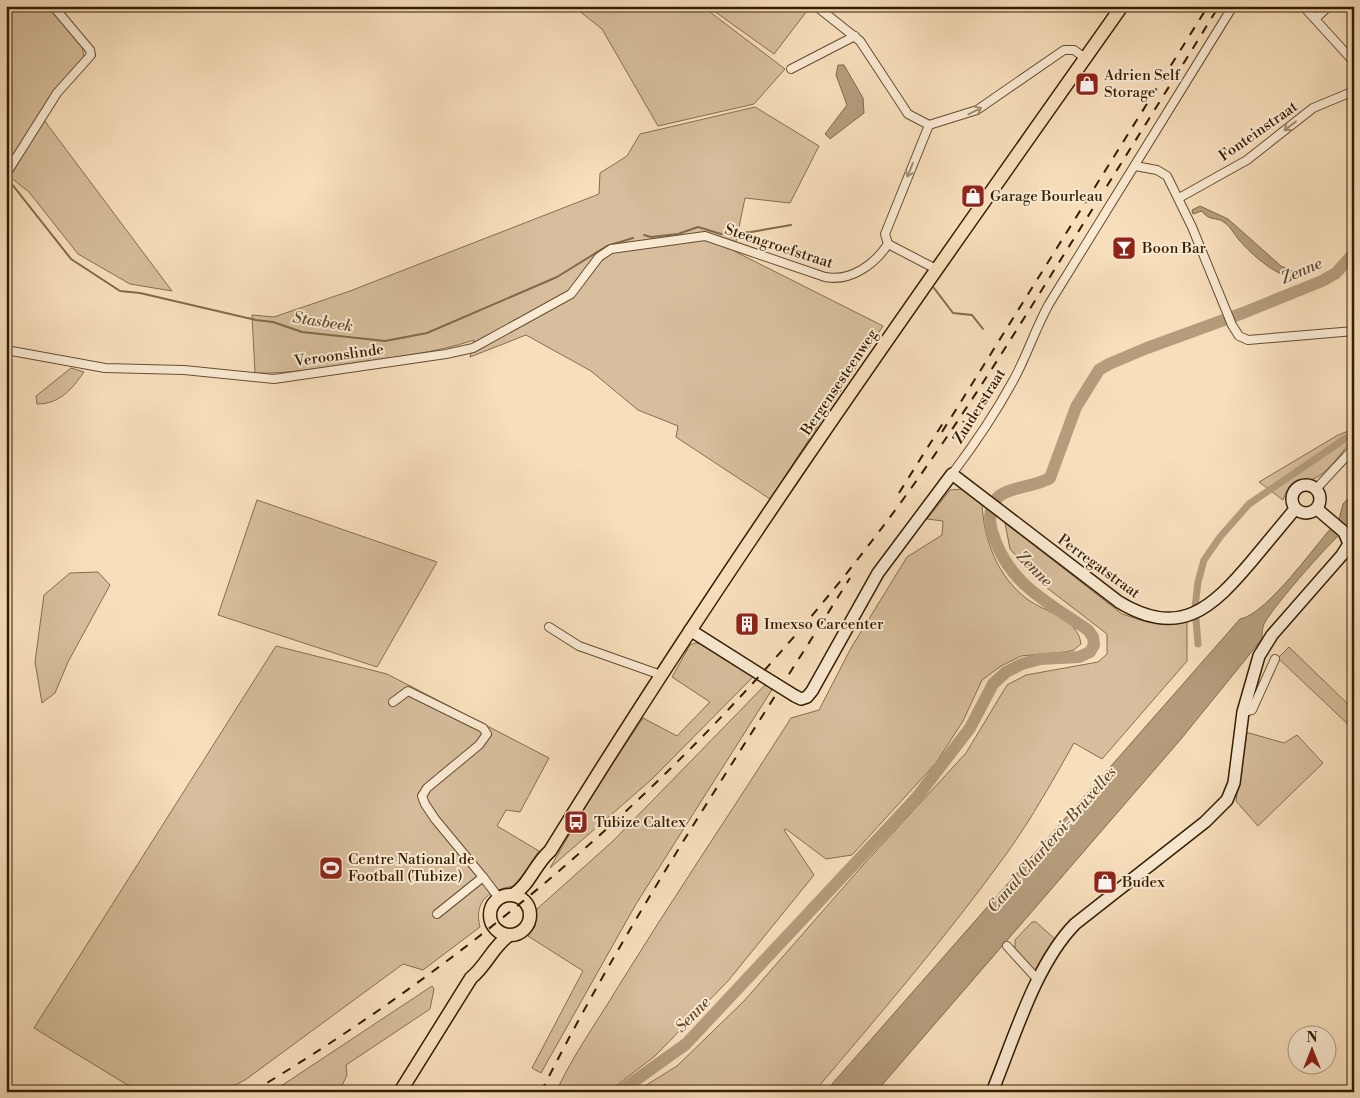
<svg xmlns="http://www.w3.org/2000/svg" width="1360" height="1098" font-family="'Libre Bodoni',serif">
<rect width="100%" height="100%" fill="#f8dfbc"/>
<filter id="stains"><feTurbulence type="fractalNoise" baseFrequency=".004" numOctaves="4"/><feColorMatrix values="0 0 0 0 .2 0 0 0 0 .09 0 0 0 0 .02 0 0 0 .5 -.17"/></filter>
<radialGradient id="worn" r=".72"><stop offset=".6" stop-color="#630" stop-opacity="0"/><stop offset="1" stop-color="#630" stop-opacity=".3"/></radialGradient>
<g fill="#d7be9c" stroke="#866e4e">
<polygon points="6,6 50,6 82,45 84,58 52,93 6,167"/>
<polygon points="573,6 702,6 785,69 754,104 658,126 602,29"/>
<polygon points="707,6 810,6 810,7 774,54"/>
<path d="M 755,107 L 819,146 L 790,203 L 745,198 L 734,251 L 883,326 L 770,499 L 676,437 L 678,426 L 638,410 L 591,371 L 526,335 L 470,357 L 474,340 C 435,353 395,357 354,363 C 322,368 287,374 255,373 L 252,315 L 274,317 L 350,291 L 599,194 L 600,173 L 627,156 L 640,134 Z"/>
<polygon points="44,120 172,291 130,284 78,254 29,192 10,177"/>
<path d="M 71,368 L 84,372 C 72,389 60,404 37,404 L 36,396 Z"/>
<path d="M 1354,429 C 1354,441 1329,470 1319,476 C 1301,488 1295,468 1283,500 L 1259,482 L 1338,435 Z"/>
<path d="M 963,489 L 982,504 C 984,540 997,576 1027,599 C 1046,613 1078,618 1081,644 L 1074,650 L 1065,652 L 1021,656 L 1001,666 L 982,680 L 963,721 L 936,763 L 852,855 L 826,859 L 786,829 L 784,830 L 814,875 L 728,981 L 655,1056 L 608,1092 L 556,1092 C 573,1055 597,1022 618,987 C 674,896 734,808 791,718 L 819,710 L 851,648 L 907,557 L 942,535 L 943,521 L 927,519 L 950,490 Z"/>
<polygon points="257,500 437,562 377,667 218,615"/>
<path d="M 1005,523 L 1122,614 L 1147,622 L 1178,624 L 1187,622 L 1187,661 L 1102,759 L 1074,743 C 1053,780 1032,818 1007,853 C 947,936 880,1014 814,1092 L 635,1092 L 677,1066 L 744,1001 L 863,865 L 966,753 L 1007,685 L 1026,675 L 1098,662 L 1107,654 L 1107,634 L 1042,584 L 1010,549 Z"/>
<polygon points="98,572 110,585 68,662 55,693 42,703 35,662 44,595 70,573"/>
<polygon points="695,643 704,644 753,677 651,780 550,868 595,790 643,718 677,736 710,702 672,677 690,645"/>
<path d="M 276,646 L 387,674 L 549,758 L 520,812 L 506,810 L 497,826 L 539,851 L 515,886 C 491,889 473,900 480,927 L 423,970 L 403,964 L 245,1080 L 222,1092 L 139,1092 L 34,1028 Z"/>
<polygon points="1289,647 1354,710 1354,730 1278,658"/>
<polygon points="767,683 773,688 636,904 541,1073 532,1068 583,971 528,936 535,926 537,909 613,841"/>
<polygon points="1249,733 1284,743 1297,735 1323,763 1258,826 1236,801 1245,734"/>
<polygon points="1032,922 1036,922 1055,939 1037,973 1015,949 1015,940"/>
<polygon points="432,986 434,989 430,1009 346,1065 347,1075 339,1092 272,1092"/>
</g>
<g fill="#b59d7c" stroke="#816a4a">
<polygon points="838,65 844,65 863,98 864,113 830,139 825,134 847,105 836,75"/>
<path d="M 1200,206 L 1228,219 L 1281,266 L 1297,273 L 1297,276 C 1282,282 1250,253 1240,241 C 1235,236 1231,227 1225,223 C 1217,216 1209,222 1202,211 L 1193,214 L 1192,210 Z"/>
<path d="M 1354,492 L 1354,522 C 1338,532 1273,606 1264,624 C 1262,629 1262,634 1262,639 L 1181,739 L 876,1092 L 825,1092 L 1240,619 C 1268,614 1318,541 1339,519 L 1343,504 Z"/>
</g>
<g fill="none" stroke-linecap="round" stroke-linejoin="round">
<g stroke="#816a4a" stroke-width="2">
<polyline points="6,184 11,183 71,259 120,291 140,293 256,320 273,322 302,332 385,341 427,333 557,277 607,246 633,238"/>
<polyline points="644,235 651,237 678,234 698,227 721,234 751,232 791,225"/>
<polyline points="934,288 953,313 972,315 983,329"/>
</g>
<polyline stroke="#b59d7c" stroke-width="7" points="1198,644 1195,607 1198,582 1204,560 1220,537 1249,504 1346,438"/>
<path stroke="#b59d7c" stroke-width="12" d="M 619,1092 L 686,1044 L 917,797 L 970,728 L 993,684 L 1006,672 L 1022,664 L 1040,659 L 1079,657 L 1090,652 L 1094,645 L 1093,637 L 1088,630 C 1046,601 1007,583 992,531 C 989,521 989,507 997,498 C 1007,487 1035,487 1050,478 L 1076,407 L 1099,370 L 1109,364 L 1147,348 L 1243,313 L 1322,281 L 1336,273 L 1354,253"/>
<g stroke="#654e2f" stroke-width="10">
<g id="street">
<polyline points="816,6 860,41 908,114 929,125"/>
<polyline points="1303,6 1354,62"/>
<polyline points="1315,19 1329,6"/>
<polyline points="791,69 855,36"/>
<polyline points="1135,166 1157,170 1167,176 1192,227 1232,325 1239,336 1248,340 1354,331"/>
<polyline points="6,174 57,93 91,55 90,50 53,6"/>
<polyline points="1179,198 1247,160 1313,108 1354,91"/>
<polyline points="888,244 885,234 929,125 977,110 1064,50 1074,50 1085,58"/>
<polyline points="888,244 936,269"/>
<path d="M 6,350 L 105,368 L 184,370 L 274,379 L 446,354 L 473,348 L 571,294 L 599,257 L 611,249 L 705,236 L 825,277 C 851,282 875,264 888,244"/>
<path d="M 952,474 C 974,445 995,414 1013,381 C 1027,356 1035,329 1049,304 L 1233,6"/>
<polyline points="1316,489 1354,448"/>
<polyline points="549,627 579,646 661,675"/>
<polyline points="393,702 408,691 483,728 487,734 479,745 427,788 422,796 425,804 435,819 483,877"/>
<polyline points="1243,712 1252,710 1275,659"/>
<polyline points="437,914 483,877 499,898"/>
<polyline points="1007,946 1038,980"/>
</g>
</g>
<g stroke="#341d00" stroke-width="14">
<g id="secondary">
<circle cx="1306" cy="499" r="14"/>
<polyline points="1317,509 1344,532 1349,544"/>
<polyline points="690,630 774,683"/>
<path d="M 795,696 L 801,699 L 807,697 L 812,691 L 878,573 L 952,474 L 1119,602 C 1180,639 1212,608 1251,562 C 1266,544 1280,527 1295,509"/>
<path d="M 992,1092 C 1014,1039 1035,965 1075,924 L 1205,822 L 1227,800 L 1234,783 L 1243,712 L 1259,656 L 1272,635 L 1342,555 L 1349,544"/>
</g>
</g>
<g stroke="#341d00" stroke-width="15">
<g id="primary">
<circle cx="510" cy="915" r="20"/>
<path d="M 513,895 C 530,884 535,864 550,851 C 728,561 926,284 1122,6"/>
<path d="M 400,1092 L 471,978 C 486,966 492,948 508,936"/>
</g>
</g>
<use href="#street" stroke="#faead3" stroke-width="8"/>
<use href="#secondary" stroke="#faead3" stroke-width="11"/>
<use href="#primary" stroke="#f8dfbc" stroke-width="12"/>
<g stroke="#341d00" stroke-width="2" stroke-dasharray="9 9" stroke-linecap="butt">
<polyline points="942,432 1208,6"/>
<polyline points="899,493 943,423"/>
<path d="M 252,1092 C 489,950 699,765 868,546 C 938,456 998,360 1058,264 C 1112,178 1166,92 1219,6"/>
<path d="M 541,1092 C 631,913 744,747 850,578"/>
</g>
<g stroke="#341d00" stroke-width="14" stroke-linecap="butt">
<polyline id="secondary-bridge" points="774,683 795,696"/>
</g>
<use href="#secondary-bridge" stroke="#faead3" stroke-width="11"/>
</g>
<defs><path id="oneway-shaft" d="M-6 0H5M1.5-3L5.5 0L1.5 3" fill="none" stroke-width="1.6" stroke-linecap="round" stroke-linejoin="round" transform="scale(1.25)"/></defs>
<g stroke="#a18e74">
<use href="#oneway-shaft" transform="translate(975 111) rotate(-27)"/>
<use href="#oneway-shaft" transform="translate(1290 126) rotate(142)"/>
<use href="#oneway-shaft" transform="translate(910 170) rotate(112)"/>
</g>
<defs>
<g id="shop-square" transform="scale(1.25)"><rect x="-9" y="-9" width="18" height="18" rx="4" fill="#8f2418" stroke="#faead3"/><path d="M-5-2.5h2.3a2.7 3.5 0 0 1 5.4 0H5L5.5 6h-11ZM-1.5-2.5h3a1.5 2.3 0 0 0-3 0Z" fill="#fff"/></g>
<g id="bar-square" transform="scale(1.25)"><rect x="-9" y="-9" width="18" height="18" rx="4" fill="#8f2418" stroke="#faead3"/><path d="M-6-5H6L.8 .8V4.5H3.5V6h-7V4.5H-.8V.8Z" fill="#fff"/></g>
<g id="building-square" transform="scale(1.25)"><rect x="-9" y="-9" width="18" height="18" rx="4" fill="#8f2418" stroke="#faead3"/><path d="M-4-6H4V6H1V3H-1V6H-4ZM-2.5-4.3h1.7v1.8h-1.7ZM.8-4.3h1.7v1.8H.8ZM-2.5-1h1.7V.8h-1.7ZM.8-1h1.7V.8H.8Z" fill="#fff"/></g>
<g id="bus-square" transform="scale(1.25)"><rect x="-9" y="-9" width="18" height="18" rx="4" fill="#8f2418" stroke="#faead3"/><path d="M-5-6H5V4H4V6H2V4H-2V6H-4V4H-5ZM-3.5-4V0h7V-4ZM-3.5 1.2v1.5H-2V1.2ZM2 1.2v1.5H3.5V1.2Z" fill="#fff"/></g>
<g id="stadium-square" transform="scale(1.25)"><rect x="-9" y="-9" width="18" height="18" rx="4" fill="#8f2418" stroke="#faead3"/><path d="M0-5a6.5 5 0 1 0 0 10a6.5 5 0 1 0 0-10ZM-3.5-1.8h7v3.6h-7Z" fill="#fff"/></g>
</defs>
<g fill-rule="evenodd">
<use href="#shop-square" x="1087" y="84"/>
<use href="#shop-square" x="973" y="196"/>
<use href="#bar-square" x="1124" y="248"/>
<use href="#building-square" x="747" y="624"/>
<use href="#bus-square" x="576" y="822"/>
<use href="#stadium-square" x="331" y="868"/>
<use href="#shop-square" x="1105" y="882"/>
</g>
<g text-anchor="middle" stroke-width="4" stroke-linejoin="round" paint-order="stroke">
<g font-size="15" fill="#341d00" stroke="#faead3" text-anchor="start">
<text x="1104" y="80">Adrien Self<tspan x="1104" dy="17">Storage</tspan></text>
<text x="990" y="201">Garage Bourleau</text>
<text x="1142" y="253">Boon Bar</text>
<text x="764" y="629">Imexso Carcenter</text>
<text x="594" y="827">Tubize Caltex</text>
<text x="348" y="864">Centre National de<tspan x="348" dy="17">Football (Tubize)</tspan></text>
<text x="1122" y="887">Budex</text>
</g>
<g font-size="15" fill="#341d00" stroke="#faead3">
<text transform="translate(1258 131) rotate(-35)" y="5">Fonteinstraat</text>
<text transform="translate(779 246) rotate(18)" y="5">Steengroefstraat</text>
<text transform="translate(339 355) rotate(-8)" y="5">Veroonslinde</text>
<text transform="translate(839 382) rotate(-56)" y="5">Bergensesteenweg</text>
<text transform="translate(979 406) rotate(-58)" y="5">Zuiderstraat</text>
<text transform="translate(1099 566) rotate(36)" y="5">Perregatstraat</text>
</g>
<g font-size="16" font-style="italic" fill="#614a2b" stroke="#faead3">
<text transform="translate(1301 270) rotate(-23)" y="6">Zenne</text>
<text transform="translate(323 321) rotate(9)" y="6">Stasbeek</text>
<text transform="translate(1035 568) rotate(45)" y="6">Zenne</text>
<text transform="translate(1051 839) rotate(-49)" y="6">Canal Charleroi-Bruxelles</text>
<text transform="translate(692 1014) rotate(-46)" y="6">Senne</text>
</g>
</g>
<rect width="1360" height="1098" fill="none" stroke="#f8dfbc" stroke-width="25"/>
<rect x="8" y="8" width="1345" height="1083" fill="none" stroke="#341d00" stroke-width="2.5"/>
<rect x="12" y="12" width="1335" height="1073" fill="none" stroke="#341d00"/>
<g transform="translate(1312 1050)"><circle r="24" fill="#faead3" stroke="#ab987f"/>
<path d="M0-4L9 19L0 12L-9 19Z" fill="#8f2418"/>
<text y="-8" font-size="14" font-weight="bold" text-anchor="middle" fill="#341d00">N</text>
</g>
<rect width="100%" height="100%" filter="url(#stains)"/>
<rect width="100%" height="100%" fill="url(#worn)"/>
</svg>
